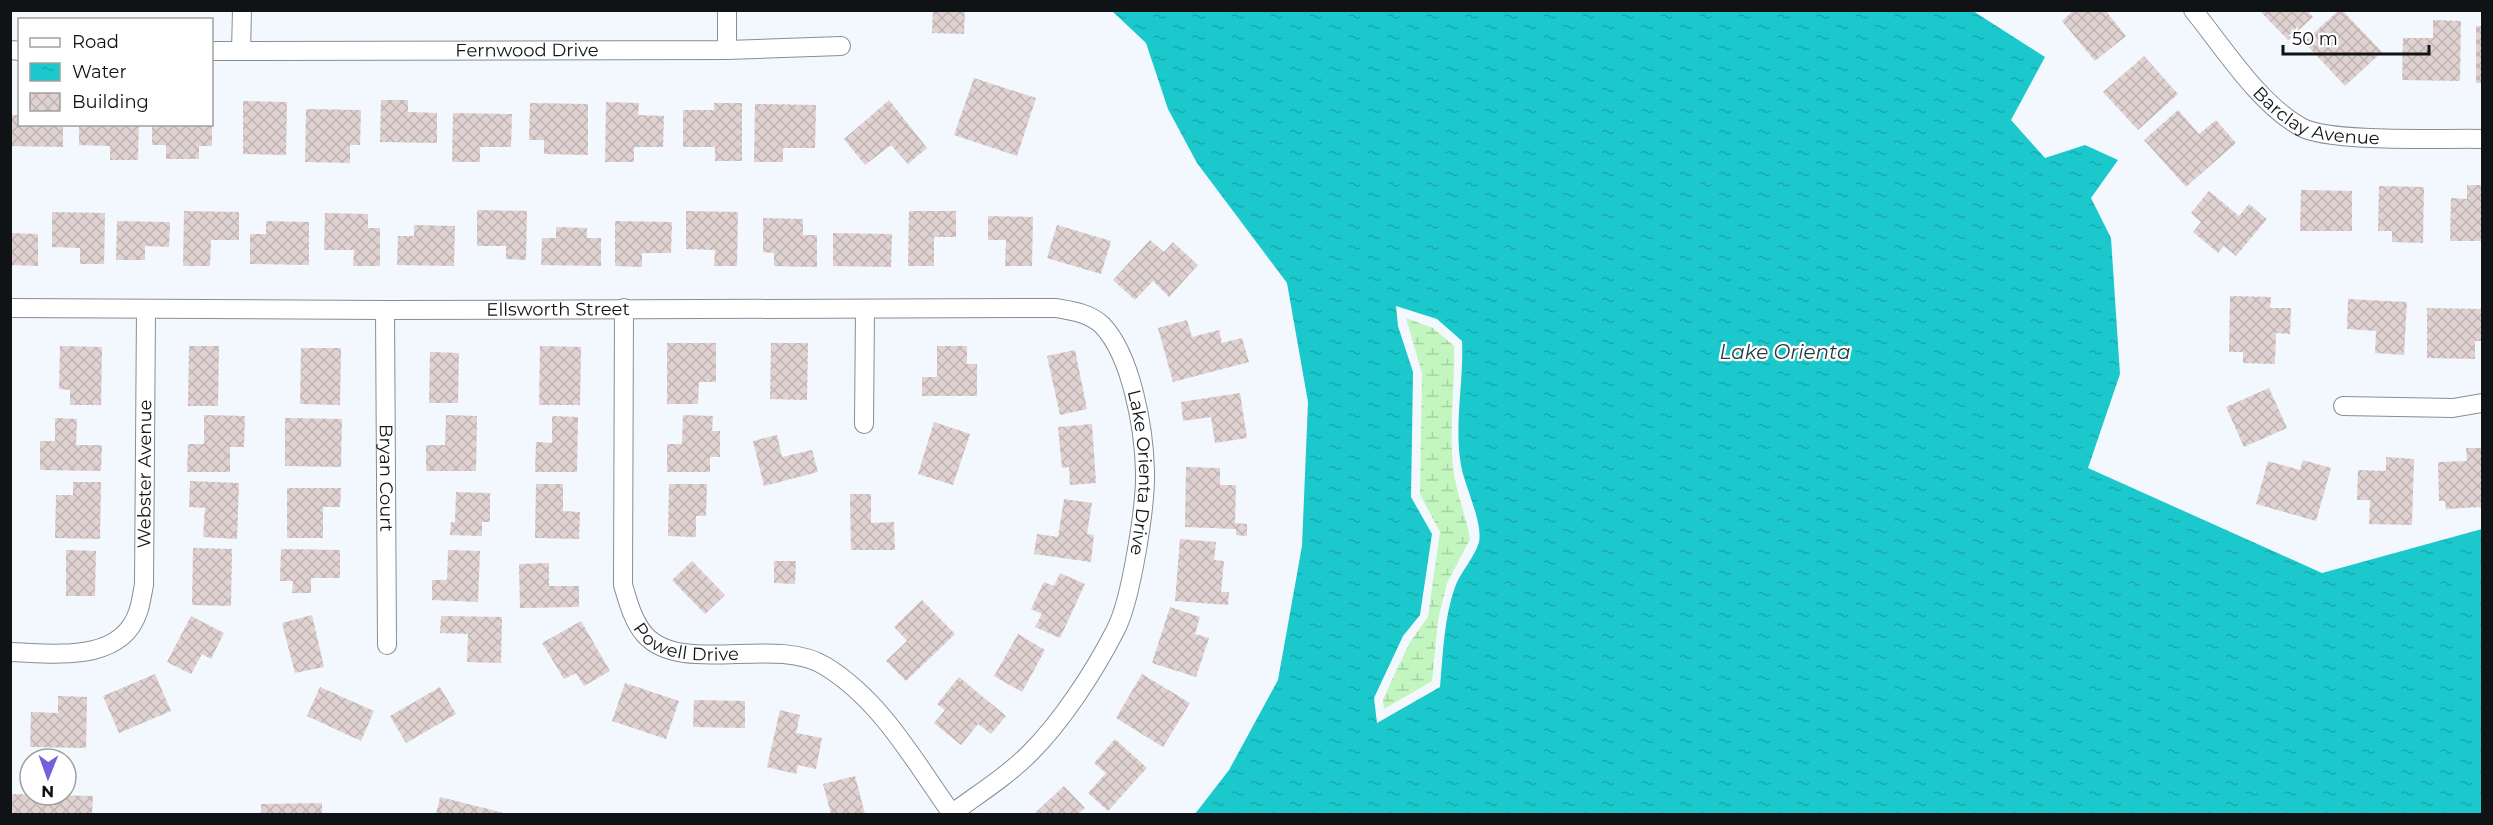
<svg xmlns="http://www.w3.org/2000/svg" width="2493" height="825" font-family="Montserrat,sans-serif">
<defs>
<pattern id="wetland-marsh" width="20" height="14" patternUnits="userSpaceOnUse" patternTransform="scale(1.5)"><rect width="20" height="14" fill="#c3f5be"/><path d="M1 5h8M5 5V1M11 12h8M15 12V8" fill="none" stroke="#a6d1a3"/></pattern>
<pattern id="water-ripples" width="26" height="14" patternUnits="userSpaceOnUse" patternTransform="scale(1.5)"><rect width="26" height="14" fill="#1bc8cc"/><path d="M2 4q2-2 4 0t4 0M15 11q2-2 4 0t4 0" fill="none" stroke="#18abae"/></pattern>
<pattern id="building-cross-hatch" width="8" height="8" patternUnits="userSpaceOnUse" patternTransform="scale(1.5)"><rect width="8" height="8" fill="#e0d2d1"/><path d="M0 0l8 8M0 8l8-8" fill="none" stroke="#bfb3b3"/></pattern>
</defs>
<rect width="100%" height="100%" fill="#f3f7fe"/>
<path fill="url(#wetland-marsh)" d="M 1406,318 L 1433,328 L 1454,346 C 1455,386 1449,426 1453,467 C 1455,488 1466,516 1470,539 L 1447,583 L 1438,620 L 1432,681 L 1384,709 L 1383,700 L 1396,671 L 1410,642 L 1428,617 L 1440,532 L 1420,494 L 1422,373 Z"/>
<path fill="url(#water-ripples)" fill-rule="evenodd" d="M 1112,11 L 1973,11 L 2045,57 L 2011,120 L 2045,158 L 2085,145 L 2118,160 L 2091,198 L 2111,238 L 2120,374 L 2088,468 L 2322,573 L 2482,529 L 2482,814 L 1195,814 L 1229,770 L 1278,680 L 1302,546 L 1308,402 L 1287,283 L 1197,163 L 1168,109 L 1146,43 ZM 1396,306 L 1437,319 L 1462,341 C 1464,383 1453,429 1462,470 C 1466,488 1483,524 1479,542 C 1475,557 1461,571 1455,587 C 1444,618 1443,653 1440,687 L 1377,723 L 1374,698 L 1403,636 L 1420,615 L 1432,534 L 1411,497 L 1413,372 L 1398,326 Z"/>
<g fill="url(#building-cross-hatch)">
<polygon points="933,10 965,10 964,34 932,33"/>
<polygon points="2074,10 2105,10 2126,36 2095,61 2062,21"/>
<polygon points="2259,10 2307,10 2313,17 2288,40"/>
<polygon points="2339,10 2342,10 2382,52 2345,86 2304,42"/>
<polygon points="2433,20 2461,21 2460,81 2402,80 2403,38 2433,38"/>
<rect x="2476" y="26" width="6" height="57"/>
<polygon points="2144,56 2178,94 2138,130 2103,92"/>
<polygon points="974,78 1036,98 1017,156 954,135"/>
<polygon points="381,100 408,100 408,112 437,113 437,143 380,142"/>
<polygon points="889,100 927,148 908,164 891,145 865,165 844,139"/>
<polygon points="243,101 287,102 286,155 243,154"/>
<polygon points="606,102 639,103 638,115 664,116 663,147 634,147 634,162 605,162"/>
<polygon points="530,103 588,104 588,155 544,154 544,140 529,140"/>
<polygon points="714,103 742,103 742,161 715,161 715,147 683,147 683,110 714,110"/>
<polygon points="755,104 816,105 815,148 783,148 783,162 754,162"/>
<polygon points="306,109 361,110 360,145 350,145 350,163 305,162"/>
<polygon points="2178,110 2199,134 2216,120 2236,143 2186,187 2144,140"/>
<polygon points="453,113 512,114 511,147 480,147 480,162 452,162"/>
<polygon points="10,115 20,115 20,124 63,124 63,147 10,146"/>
<polygon points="79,124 139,124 138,160 110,160 110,146 79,145"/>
<polygon points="152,124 212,124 212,146 199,146 199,159 166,159 166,145 152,145"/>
<polygon points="2467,185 2482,185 2482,241 2450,241 2451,198 2467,199"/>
<polygon points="2379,186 2424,187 2423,243 2392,242 2392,231 2378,231"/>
<polygon points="2301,190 2352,191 2352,231 2300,231"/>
<polygon points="2209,191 2239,216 2249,204 2267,219 2236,256 2224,246 2218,253 2193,232 2201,222 2191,213"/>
<polygon points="477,210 527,211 526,260 506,259 506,246 477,246"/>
<polygon points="184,211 239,212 239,240 211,240 210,266 183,266"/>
<polygon points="686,211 738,212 737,266 714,266 715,250 686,249"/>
<polygon points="909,211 956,211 956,237 934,237 934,266 908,266"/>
<polygon points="52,212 105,213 104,264 80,264 80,248 52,247"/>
<polygon points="325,213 368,214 368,228 380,228 380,266 353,266 354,250 324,250"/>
<polygon points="988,216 1033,217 1032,266 1005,266 1006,240 988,240"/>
<polygon points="763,218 803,219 803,235 817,235 817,267 774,266 774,253 763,252"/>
<polygon points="117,221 170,222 169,247 145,246 145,260 116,260"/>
<polygon points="266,221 309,222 309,265 250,264 250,234 266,234"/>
<polygon points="615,221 672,222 671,253 642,253 642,267 615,266"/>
<polygon points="414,225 455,226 454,266 397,265 398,236 414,236"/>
<polygon points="1057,225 1111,241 1101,274 1047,258"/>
<polygon points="556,227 587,228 587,238 601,238 601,266 541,265 542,238 556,238"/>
<polygon points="10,233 38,234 38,266 10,265"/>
<polygon points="833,233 892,234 891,267 833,266"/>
<polygon points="1150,240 1164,252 1173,242 1198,265 1169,297 1153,281 1135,300 1113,280"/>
<polygon points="2230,296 2271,297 2270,308 2291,308 2290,334 2276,333 2275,364 2243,363 2243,352 2229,352"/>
<polygon points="2348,299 2407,302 2404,355 2375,353 2376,331 2347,329"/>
<polygon points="2427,308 2482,309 2482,341 2475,341 2475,359 2427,358"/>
<polygon points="1187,320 1192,337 1219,330 1222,343 1242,338 1249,362 1173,382 1158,328"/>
<polygon points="667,343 716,343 716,382 699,382 698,404 667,404"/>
<polygon points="771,343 808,343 807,400 770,399"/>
<polygon points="60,346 102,347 101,405 70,405 70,390 59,389"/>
<polygon points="189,346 219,346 218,406 188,406"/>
<polygon points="540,346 581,347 580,405 539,405"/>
<polygon points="937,346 967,346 967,364 977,364 977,396 922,396 922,377 937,377"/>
<polygon points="301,348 341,348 340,405 300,404"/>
<polygon points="1075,350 1087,409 1060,415 1047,356"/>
<polygon points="430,352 459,353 458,403 429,403"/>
<polygon points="2269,388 2287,428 2244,447 2226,407"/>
<polygon points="1240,393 1247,438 1215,443 1211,417 1183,421 1181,402"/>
<polygon points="204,415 245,416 244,447 230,447 230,472 187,472 188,444 204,444"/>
<polygon points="446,415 477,416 476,471 426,471 426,445 445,445"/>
<polygon points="683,415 713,416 712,431 720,431 720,457 710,457 710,472 667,472 667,444 682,444"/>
<polygon points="552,416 578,417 577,472 535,472 536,442 552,443"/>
<polygon points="55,418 77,419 76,445 102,445 101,471 40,470 40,441 55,441"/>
<polygon points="285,418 342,419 341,467 285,466"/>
<polygon points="934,422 970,434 953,485 918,474"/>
<polygon points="1092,424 1096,483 1070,485 1069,467 1062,468 1058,427"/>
<polygon points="777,435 782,457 812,450 818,472 764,486 753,441"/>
<polygon points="2466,448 2482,448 2482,507 2446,509 2445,501 2439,501 2438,462 2467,461"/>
<polygon points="2386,457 2414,459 2412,525 2369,524 2370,500 2357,500 2358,470 2386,471"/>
<polygon points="2303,460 2331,468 2316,521 2256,504 2268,461 2300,470"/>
<polygon points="1186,467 1220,468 1220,485 1236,485 1235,523 1247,524 1247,536 1236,535 1236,529 1185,527"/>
<polygon points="190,481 239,483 237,539 203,537 205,508 189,507"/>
<polygon points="73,482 101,482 100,539 55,538 56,495 73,495"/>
<polygon points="536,484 563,484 563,511 580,512 579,539 535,538"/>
<polygon points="669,484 707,484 706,516 696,516 696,537 668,536"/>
<polygon points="287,488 341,488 340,507 323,507 323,538 287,538"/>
<polygon points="456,492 490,493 490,522 482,522 482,536 450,535 451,522 455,522"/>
<polygon points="850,494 871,494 871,523 894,522 895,550 851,550"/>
<polygon points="1064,499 1092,503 1087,534 1094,535 1091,562 1034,554 1037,534 1058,537"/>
<polygon points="1180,539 1216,542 1214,560 1224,561 1221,592 1229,592 1228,605 1175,601"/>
<polygon points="193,548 232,549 231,606 192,605"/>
<polygon points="281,549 340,550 340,578 311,578 311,593 292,593 293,581 280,581"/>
<polygon points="66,550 96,551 95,596 66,596"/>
<polygon points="448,550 480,551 478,602 432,600 432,580 447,580"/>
<polygon points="692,561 725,595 705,614 672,580"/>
<polygon points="774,561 796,561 795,584 774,583"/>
<polygon points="549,563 549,586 579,586 579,607 520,608 519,564"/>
<polygon points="1060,573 1085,584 1060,638 1035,627 1042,614 1031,609 1044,582 1054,586"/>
<polygon points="922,600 955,634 906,681 886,661 907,641 894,627"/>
<polygon points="1170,607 1200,617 1195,634 1209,638 1196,677 1152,663"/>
<polygon points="312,615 324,667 295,673 282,623"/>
<polygon points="191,616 224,633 211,659 202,654 191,674 167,662"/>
<polygon points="441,616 502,617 501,663 467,662 468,634 440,633"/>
<polygon points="581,621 610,671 584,686 576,673 564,679 542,643"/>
<polygon points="1018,634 1045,650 1022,692 994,676"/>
<polygon points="155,674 171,711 119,733 103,696"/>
<polygon points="1142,674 1190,703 1163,747 1116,718"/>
<polygon points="959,677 1006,716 991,734 978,724 961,745 934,723 945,710 937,704"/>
<polygon points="625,683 679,701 666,739 612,721"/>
<polygon points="320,687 374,711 361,741 307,716"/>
<polygon points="440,687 456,714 406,743 390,716"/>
<polygon points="58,696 87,697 86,748 30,747 31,712 58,713"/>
<polygon points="694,700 745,701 745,728 693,727"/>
<polygon points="780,710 800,715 796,733 822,738 816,769 798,765 796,774 767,767"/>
<polygon points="1115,739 1147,768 1108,811 1088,793 1106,773 1094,763"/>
<polygon points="855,776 865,814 831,814 823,784"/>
<polygon points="1064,786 1085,808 1078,814 1034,814"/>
<polygon points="10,794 93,796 92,814 10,814"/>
<polygon points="440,797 508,814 436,814"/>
<polygon points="322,803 322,814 261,814 261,804"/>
</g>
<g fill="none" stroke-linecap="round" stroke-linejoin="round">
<g stroke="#868e97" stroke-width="20">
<g id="minor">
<polyline points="727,10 727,50"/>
<path id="s1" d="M 2193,10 C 2224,48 2258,103 2301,127 C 2329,143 2445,138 2482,139"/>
<polyline points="10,50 20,51"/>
<path id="s2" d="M 212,51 L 727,50 L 841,46"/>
<polyline points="241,51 242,10"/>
<path id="s3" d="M 10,308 L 385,310 L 1056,308 C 1073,311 1089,313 1102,325 C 1132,356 1144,430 1145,471 C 1146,505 1131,602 1115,631 C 1094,672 1062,721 1030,753 C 1006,777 977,795 951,814"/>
<path id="s4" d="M 624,308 L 623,585 C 628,602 633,621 645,635 C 683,676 774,635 825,666 C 881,700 915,762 952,814"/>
<path id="s5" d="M 385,310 L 387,645"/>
<polyline points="2343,406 2453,408 2482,403"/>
<polyline points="864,424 865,309"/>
<path id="s6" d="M 10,652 C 52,653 121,664 138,612 C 141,604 142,594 144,585 L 146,309"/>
</g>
</g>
<use href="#minor" stroke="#fff" stroke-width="18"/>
</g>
<g text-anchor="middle" stroke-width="4.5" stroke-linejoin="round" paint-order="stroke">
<g font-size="18" fill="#101316" stroke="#fff">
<text dy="6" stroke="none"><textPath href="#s2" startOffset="315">Fernwood Drive</textPath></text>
<text dy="6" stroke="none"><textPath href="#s1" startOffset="171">Barclay Avenue</textPath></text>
<text dy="6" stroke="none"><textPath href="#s3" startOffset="548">Ellsworth Street</textPath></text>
<text dy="6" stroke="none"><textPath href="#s6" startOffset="284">Webster Avenue</textPath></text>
<text dy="6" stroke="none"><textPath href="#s3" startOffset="1252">Lake Orienta Drive</textPath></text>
<text dy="6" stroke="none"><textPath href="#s5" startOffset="168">Bryan Court</textPath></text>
<text dy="6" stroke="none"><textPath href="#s4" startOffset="375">Powell Drive</textPath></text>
</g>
<g font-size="20" font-style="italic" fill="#243d3e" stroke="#fff">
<text x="1785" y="359">Lake Orienta</text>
</g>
</g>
<rect width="2493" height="825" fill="none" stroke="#101316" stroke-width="24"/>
<rect x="18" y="18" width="195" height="108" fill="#ffffff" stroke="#9fa1a2" stroke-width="1.5"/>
<rect x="30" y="38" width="30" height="9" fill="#ffffff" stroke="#9fa1a2" stroke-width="1.5"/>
<text x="72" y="48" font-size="18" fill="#101316">Road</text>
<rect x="30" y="63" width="30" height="18" fill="url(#water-ripples)" stroke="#9fa1a2" stroke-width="1.5"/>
<text x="72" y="78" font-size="18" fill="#101316">Water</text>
<rect x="30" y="93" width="30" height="18" fill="url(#building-cross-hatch)" stroke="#9fa1a2" stroke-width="1.5"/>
<text x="72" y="108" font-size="18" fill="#101316">Building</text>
<g transform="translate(48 777) rotate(181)"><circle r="28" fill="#ffffff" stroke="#9fa1a2" stroke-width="1.5"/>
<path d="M0-4.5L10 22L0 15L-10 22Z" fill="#7360db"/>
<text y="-9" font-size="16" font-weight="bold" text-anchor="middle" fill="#101316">N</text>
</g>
<path d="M2283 45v9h146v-9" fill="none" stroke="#101316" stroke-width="3"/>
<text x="2292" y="45" font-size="18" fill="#101316" stroke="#ffffff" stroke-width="4.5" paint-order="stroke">50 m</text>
</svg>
